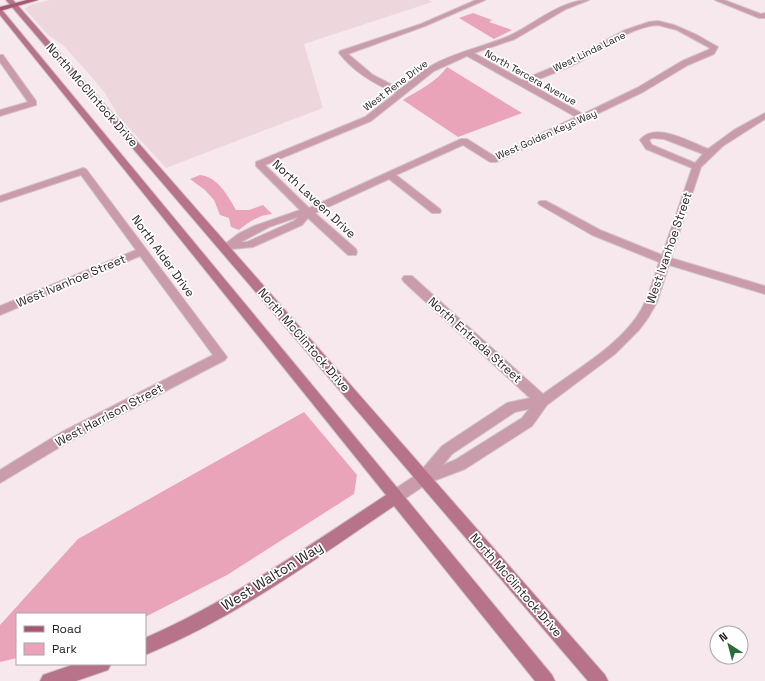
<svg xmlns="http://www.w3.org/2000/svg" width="765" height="681" font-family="'Space Grotesk',sans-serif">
<rect width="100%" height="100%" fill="#f6e8ec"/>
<polygon fill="#edd7dd" points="50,0 429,0 432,2 304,44 323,108 166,168 119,117 105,93 90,75 63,45 48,35 25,9 30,5"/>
<g fill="#e9a4ba">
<polygon points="473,13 492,20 489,22 512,30 494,39 459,18"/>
<path d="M 447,67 L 522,113 L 458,137 L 403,100 C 418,90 436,83 447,67 Z"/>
<path d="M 200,175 C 218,177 228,196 236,210 L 249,210 L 263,205 L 272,214 C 258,215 249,222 239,230 L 231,227 L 229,218 L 220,215 L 214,200 L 205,190 L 190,179 Z"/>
<polygon points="304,412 357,475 354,494 227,575 145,617 145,614 17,614 17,658 0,662 0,625 78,539"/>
</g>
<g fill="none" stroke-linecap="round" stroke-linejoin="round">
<g stroke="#d1c4c8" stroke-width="2">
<g id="street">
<path d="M 476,0 L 485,0 L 425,26 L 348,54 L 373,75 L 400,89 C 410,82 419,73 429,67 C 454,52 483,47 509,36 C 535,24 560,0 589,0 L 566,9 L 515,39 L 474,53 L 522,80 L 570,60 L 625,30 L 649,22 L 658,21 L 674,25 L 697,35 L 718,47 L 714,54 L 688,65 L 643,92 L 496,162 L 490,162 L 463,145 L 396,175 L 440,209 L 441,211 L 440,213 L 432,213 L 389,179 L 315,213 L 356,249 L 357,252 L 356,255 L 348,255 L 308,218 L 302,225 L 253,247 L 232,249 L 225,253 L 221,251 L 220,249 L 221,247 L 238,234 L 254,226 L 300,210 L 256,166 L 256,162 L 365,117 L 396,93 C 374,84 354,72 339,53 L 340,51 L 421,24 ZM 658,25 L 677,30 L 710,48 L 708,50 L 682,61 L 637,88 L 583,114 L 528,83 C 544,77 561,71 577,63 C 603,50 628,27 658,25 ZM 467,56 L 576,117 L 494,156 L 467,139 L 461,139 L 309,208 L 265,165 L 371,121 L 434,71 ZM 298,217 L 294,221 L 247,242 L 241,242 L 269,227 Z"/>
<polygon points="715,0 724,0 761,14 765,13 765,18 759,18"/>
<polygon points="0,55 3,55 36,101 36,105 0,116 0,110 28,102 0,62"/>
<path d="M 765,113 L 765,119 L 723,146 L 701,167 L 671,258 L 765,286 L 765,294 L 669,265 L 657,302 L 648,318 L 639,330 L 615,354 L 547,405 L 532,426 L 465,469 L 428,483 L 400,502 L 395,504 L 390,502 L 388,497 L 390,492 L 419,473 L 442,446 L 507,403 L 530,398 L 404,282 L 402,279 L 404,276 L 412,276 L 543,394 C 574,371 621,345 641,310 C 649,295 654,278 659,262 L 592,235 L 540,205 L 538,203 L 540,201 L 546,201 L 600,230 L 662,255 L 692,168 L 646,149 L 640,140 C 655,121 690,142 708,149 L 734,130 ZM 652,138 L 664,139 L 703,154 L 695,163 L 652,145 L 649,140 ZM 529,409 L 522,418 L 455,460 L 443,465 L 452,454 L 515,412 Z"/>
<polygon points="83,168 86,169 227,357 225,360 70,441 0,483 0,470 60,433 213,355 140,256 0,315 0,306 136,250 81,175 0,202 0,196"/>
</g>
</g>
<g stroke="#d1c4c8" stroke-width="2">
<g id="secondary">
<polygon points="6,0 13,0 605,675 608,681 588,681"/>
<path d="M 0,9 L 2,10 L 552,675 L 555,681 L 535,681 L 394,506 C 314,560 235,618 145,655 L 145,638 C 231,600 307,547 386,495 L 0,15 Z"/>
<polygon points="75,664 111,664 108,670 76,681 40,681 43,675"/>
</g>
</g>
<g stroke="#d1c4c8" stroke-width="2">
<polygon id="primary" points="27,0 38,0 0,11 0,7"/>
</g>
<use href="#street" fill="#ca9baa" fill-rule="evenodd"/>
<use href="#secondary" fill="#b6738a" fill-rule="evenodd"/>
<use href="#primary" fill="#a65673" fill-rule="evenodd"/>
</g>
<g text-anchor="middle" stroke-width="3.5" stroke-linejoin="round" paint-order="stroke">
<g font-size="10" fill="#262122" stroke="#fff">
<text transform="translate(589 51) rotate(-26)" y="4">West Linda Lane</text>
<text transform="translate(531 77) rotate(29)" y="4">North Tercera Avenue</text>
<text transform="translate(395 85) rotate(-37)" y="4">West Rene Drive</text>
<text transform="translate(546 134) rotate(-24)" y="4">West Golden Keys Way</text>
</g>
<g font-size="12" fill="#262122" stroke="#fff">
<text transform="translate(92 95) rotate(49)" y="4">North McClintock Drive</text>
<text transform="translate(314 199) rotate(43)" y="4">North Laveen Drive</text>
<text transform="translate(669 248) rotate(-71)" y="4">West Ivanhoe Street</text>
<text transform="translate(163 256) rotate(54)" y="4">North Alder Drive</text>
<text transform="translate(71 281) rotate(-23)" y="4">West Ivanhoe Street</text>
<text transform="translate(304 340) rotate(49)" y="4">North McClintock Drive</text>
<text transform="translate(475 340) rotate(42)" y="4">North Entrada Street</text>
<text transform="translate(109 415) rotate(-28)" y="4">West Harrison Street</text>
<text transform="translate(516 585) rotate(49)" y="4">North McClintock Drive</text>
</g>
<g font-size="14" fill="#262122" stroke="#fff">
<text transform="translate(272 576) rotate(-32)" y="5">West Walton Way</text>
</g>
</g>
<rect x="16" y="613" width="130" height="52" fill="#ffffff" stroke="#a8a6a7"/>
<rect x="24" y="626" width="20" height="6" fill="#a65673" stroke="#a8a6a7"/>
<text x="52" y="633" font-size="12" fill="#262122">Road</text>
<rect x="24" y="643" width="20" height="12" fill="#e9a4ba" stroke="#a8a6a7"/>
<text x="52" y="653" font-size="12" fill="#262122">Park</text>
<g transform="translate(729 645) rotate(324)"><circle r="19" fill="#ffffff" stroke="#a8a6a7"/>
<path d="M0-3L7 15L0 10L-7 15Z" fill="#296d38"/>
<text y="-6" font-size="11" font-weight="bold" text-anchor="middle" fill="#262122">N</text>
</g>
</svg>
